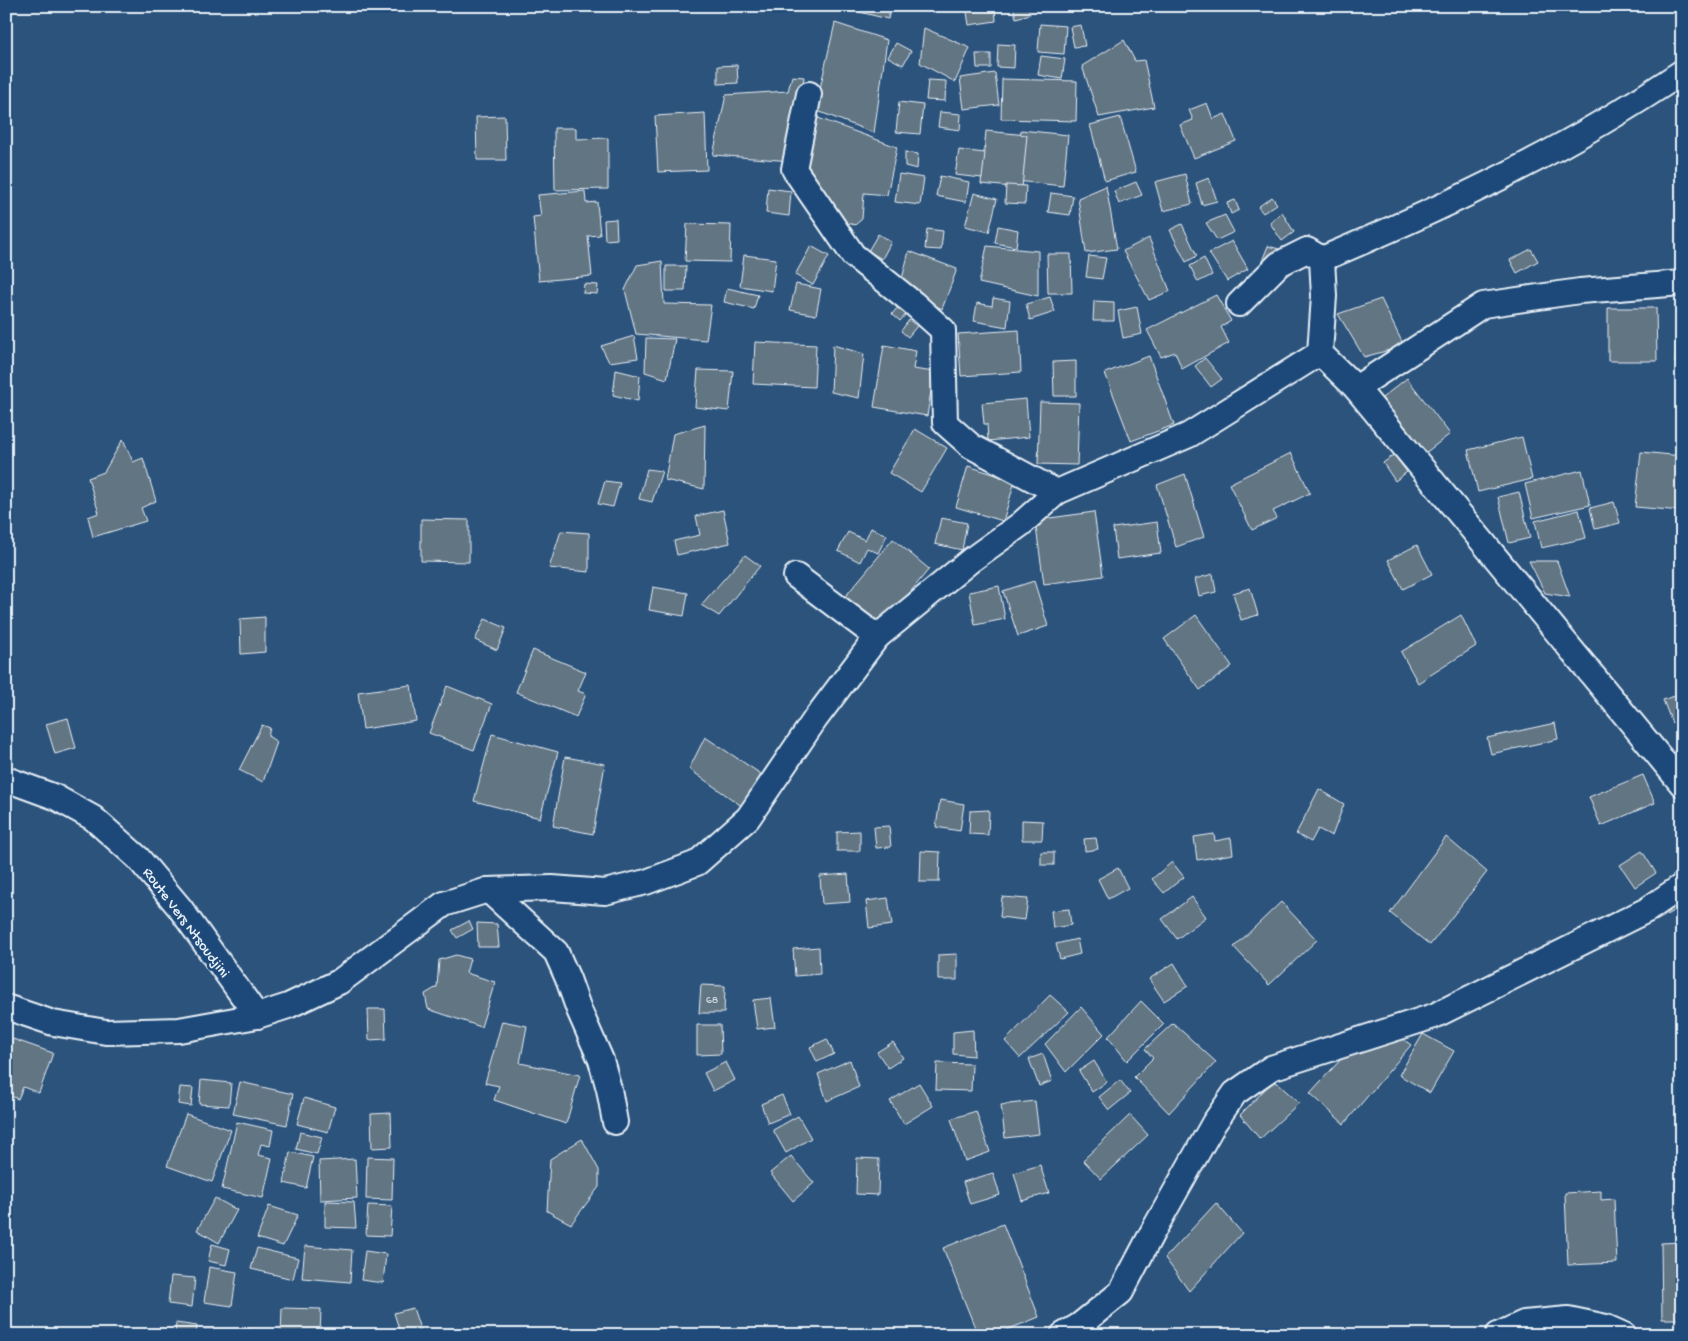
<svg xmlns="http://www.w3.org/2000/svg" width="1688" height="1341" font-family="'Gochi Hand',sans-serif">
<rect width="100%" height="100%" fill="#2c537c"/>
<filter id="ink" filterUnits="userSpaceOnUse"><feTurbulence type="fractalNoise" baseFrequency=".02" numOctaves="2"/><feDisplacementMap in="SourceGraphic" scale="10" xChannelSelector="R" yChannelSelector="G"/><feConvolveMatrix kernelMatrix="1 2 1 2 8 2 1 2 1" color-interpolation-filters="sRGB"/></filter>
<g filter="url(#ink)">
<g fill="#627583" stroke="#e8f1f8">
<polygon points="835,6 891,6 888,19"/>
<polygon points="966,6 995,6 996,21 969,25"/>
<polygon points="1013,6 1028,6 1030,14 1016,18"/>
<polygon points="835,23 887,40 874,133 815,110"/>
<polygon points="1040,24 1066,26 1064,54 1038,52"/>
<polygon points="1081,25 1085,46 1074,47 1070,27"/>
<polygon points="924,28 970,48 955,82 920,63"/>
<polygon points="1124,40 1135,61 1144,60 1154,107 1099,117 1082,66"/>
<polygon points="896,43 911,51 903,65 888,57"/>
<polygon points="998,44 1015,45 1014,68 997,67"/>
<polygon points="976,54 991,54 991,68 977,68"/>
<polygon points="1041,56 1065,59 1062,79 1038,75"/>
<polygon points="737,65 738,83 718,84 718,66"/>
<polygon points="995,73 999,105 964,109 960,78"/>
<polygon points="792,76 804,77 800,101 795,102 792,161 713,155 726,95 788,91"/>
<polygon points="1002,79 1077,81 1076,121 1001,119"/>
<polygon points="928,80 946,81 945,101 926,100"/>
<polygon points="899,102 923,105 920,134 896,132"/>
<polygon points="1207,103 1213,119 1225,114 1236,141 1194,158 1180,125 1193,120 1189,110"/>
<polygon points="940,112 961,114 960,130 938,127"/>
<polygon points="705,113 707,170 658,172 655,116"/>
<polygon points="505,116 506,160 477,160 476,117"/>
<polygon points="1120,117 1136,172 1105,181 1090,125"/>
<polygon points="818,118 897,147 887,195 864,193 862,219 855,225 844,222 806,168 811,131"/>
<polygon points="554,128 576,128 576,139 608,138 608,189 555,190"/>
<polygon points="1021,130 1068,135 1063,186 1016,181"/>
<polygon points="986,131 1027,135 1022,188 981,184"/>
<polygon points="959,150 985,153 982,178 955,175"/>
<polygon points="905,152 918,154 917,169 905,166"/>
<polygon points="899,174 924,178 920,205 895,202"/>
<polygon points="1185,174 1192,204 1163,211 1155,182"/>
<polygon points="940,176 969,182 966,202 936,196"/>
<polygon points="1209,178 1217,201 1202,205 1196,183"/>
<polygon points="1136,182 1142,195 1119,204 1114,191"/>
<polygon points="1006,185 1026,186 1025,204 1005,203"/>
<polygon points="1106,186 1117,249 1086,253 1078,198"/>
<polygon points="768,188 791,191 789,216 766,213"/>
<polygon points="585,191 586,203 597,202 600,235 588,236 592,276 539,281 533,217 541,216 538,195"/>
<polygon points="974,193 997,199 989,232 965,226"/>
<polygon points="1051,193 1073,196 1070,215 1048,212"/>
<polygon points="1272,197 1277,204 1263,213 1258,207"/>
<polygon points="1235,200 1239,210 1231,214 1227,203"/>
<polygon points="1282,212 1294,232 1282,241 1270,223"/>
<polygon points="1225,215 1234,232 1217,240 1206,223"/>
<polygon points="1682,217 1682,248 1681,248 1678,218"/>
<polygon points="616,219 617,239 605,240 604,220"/>
<polygon points="687,224 731,225 730,262 685,261"/>
<polygon points="1182,224 1197,256 1186,262 1170,230"/>
<polygon points="998,226 1018,230 1016,247 995,243"/>
<polygon points="927,229 943,231 941,250 925,249"/>
<polygon points="878,234 891,242 882,259 868,251"/>
<polygon points="1149,238 1170,291 1149,300 1123,251"/>
<polygon points="1232,241 1248,269 1227,281 1209,253"/>
<polygon points="811,246 829,256 813,285 795,275"/>
<polygon points="987,246 1038,251 1038,296 979,283"/>
<polygon points="1268,246 1279,249 1272,265 1262,261"/>
<polygon points="1531,249 1538,261 1517,273 1510,260"/>
<polygon points="909,251 957,269 942,309 900,287"/>
<polygon points="1047,254 1071,254 1072,293 1048,293"/>
<polygon points="744,255 776,259 772,291 740,286"/>
<polygon points="1089,256 1106,258 1102,279 1086,277"/>
<polygon points="1204,258 1212,275 1198,282 1190,266"/>
<polygon points="662,261 664,304 711,305 706,340 636,334 625,290 637,265"/>
<polygon points="666,266 686,266 685,291 666,291"/>
<polygon points="584,284 598,285 597,294 583,293"/>
<polygon points="796,284 821,289 816,315 790,310"/>
<polygon points="727,288 758,295 754,309 724,302"/>
<polygon points="1216,295 1231,321 1221,327 1229,343 1182,369 1175,352 1161,357 1147,330"/>
<polygon points="1050,297 1055,312 1030,320 1026,304"/>
<polygon points="993,298 1010,301 1007,327 974,321 977,303 992,306"/>
<polygon points="1381,299 1404,346 1364,357 1338,314"/>
<polygon points="1094,301 1114,302 1114,321 1093,321"/>
<polygon points="899,306 907,313 900,321 892,314"/>
<polygon points="1137,307 1142,334 1123,338 1118,311"/>
<polygon points="1608,308 1656,308 1657,361 1608,361"/>
<polygon points="1677,313 1682,313 1682,364 1675,363"/>
<polygon points="909,320 917,326 908,337 901,331"/>
<polygon points="1019,330 1021,372 961,376 958,334"/>
<polygon points="634,336 638,358 609,362 601,346"/>
<polygon points="646,338 675,339 667,379 645,372"/>
<polygon points="755,342 816,345 814,387 753,384"/>
<polygon points="833,345 864,354 859,398 831,392"/>
<polygon points="884,345 916,351 913,369 934,372 927,416 874,407"/>
<polygon points="1149,356 1174,425 1131,441 1105,373"/>
<polygon points="1205,358 1222,379 1211,387 1195,366"/>
<polygon points="1076,361 1076,396 1054,396 1053,362"/>
<polygon points="616,370 640,376 638,401 613,395"/>
<polygon points="698,370 733,371 729,411 695,407"/>
<polygon points="1407,378 1450,434 1424,454 1382,398"/>
<polygon points="1026,399 1029,437 988,441 987,424 984,424 982,403"/>
<polygon points="1040,402 1079,403 1077,465 1038,464"/>
<polygon points="705,425 704,489 665,480 673,434"/>
<polygon points="915,429 947,448 921,492 889,473"/>
<polygon points="1522,437 1532,479 1478,492 1468,450"/>
<polygon points="123,439 133,462 143,458 156,501 141,508 146,521 93,537 88,517 99,513 88,478 104,472"/>
<polygon points="1641,452 1682,456 1682,511 1635,507"/>
<polygon points="1291,453 1310,493 1273,511 1277,518 1252,530 1229,484"/>
<polygon points="1394,455 1407,472 1395,481 1383,463"/>
<polygon points="968,466 1015,481 1003,521 956,507"/>
<polygon points="647,469 662,471 652,502 639,499"/>
<polygon points="1582,470 1590,505 1533,518 1525,484"/>
<polygon points="1185,474 1204,537 1176,547 1157,485"/>
<polygon points="605,481 620,483 613,507 598,504"/>
<polygon points="1519,492 1530,538 1509,543 1498,497"/>
<polygon points="1614,502 1620,523 1595,529 1590,508"/>
<polygon points="723,510 730,543 677,555 674,541 700,535 696,516"/>
<polygon points="1579,510 1586,538 1541,548 1535,521"/>
<polygon points="1094,512 1103,576 1044,584 1035,520"/>
<polygon points="941,518 967,523 962,550 935,544"/>
<polygon points="421,519 469,520 469,562 421,561"/>
<polygon points="1157,522 1161,553 1117,559 1113,528"/>
<polygon points="871,528 887,535 878,553 867,548 860,562 838,551 848,532 865,540"/>
<polygon points="561,531 589,533 589,572 549,568"/>
<polygon points="893,539 929,569 880,629 844,598"/>
<polygon points="1417,545 1432,574 1403,589 1388,560"/>
<polygon points="745,555 760,566 719,616 701,605"/>
<polygon points="1529,561 1557,561 1570,597 1545,593"/>
<polygon points="1213,574 1216,592 1199,596 1195,579"/>
<polygon points="1034,581 1048,626 1018,636 1003,591"/>
<polygon points="999,586 1005,619 975,625 969,592"/>
<polygon points="653,587 688,593 684,616 649,610"/>
<polygon points="1250,588 1258,615 1241,620 1233,593"/>
<polygon points="1196,615 1232,666 1200,690 1164,639"/>
<polygon points="1461,615 1476,646 1418,683 1401,652"/>
<polygon points="265,617 265,652 241,654 240,619"/>
<polygon points="485,619 506,628 497,650 475,640"/>
<polygon points="533,650 586,672 578,691 586,694 576,717 516,692"/>
<polygon points="411,685 416,721 363,729 358,692"/>
<polygon points="447,686 492,704 474,750 429,733"/>
<polygon points="1682,693 1682,719 1672,723 1663,700"/>
<polygon points="68,718 76,748 55,754 46,724"/>
<polygon points="1555,723 1558,739 1491,754 1487,738"/>
<polygon points="262,725 270,728 268,736 277,742 263,782 239,770"/>
<polygon points="492,734 558,752 540,818 474,801"/>
<polygon points="705,737 761,774 746,809 689,769"/>
<polygon points="565,757 605,764 593,834 553,826"/>
<polygon points="1643,775 1655,803 1601,826 1589,797"/>
<polygon points="1319,789 1344,804 1332,836 1318,829 1311,842 1296,834"/>
<polygon points="940,800 964,804 960,831 936,827"/>
<polygon points="989,810 988,835 969,834 970,811"/>
<polygon points="1022,820 1043,821 1042,840 1022,840"/>
<polygon points="889,826 891,847 876,848 874,827"/>
<polygon points="860,831 860,851 837,851 837,832"/>
<polygon points="1214,834 1215,841 1231,838 1233,854 1197,860 1194,837"/>
<polygon points="1446,837 1487,872 1430,945 1390,913"/>
<polygon points="1096,838 1098,849 1085,851 1084,839"/>
<polygon points="921,851 940,852 939,882 920,882"/>
<polygon points="1642,851 1656,873 1635,887 1620,865"/>
<rect x="1041" y="852" width="13" height="13"/>
<polygon points="1172,862 1184,877 1164,893 1152,879"/>
<polygon points="1118,868 1128,888 1108,899 1098,879"/>
<polygon points="848,874 850,902 822,904 820,876"/>
<polygon points="1002,897 1028,899 1025,920 1000,917"/>
<polygon points="1192,897 1206,917 1177,939 1162,919"/>
<polygon points="888,898 892,925 869,928 866,901"/>
<polygon points="1682,898 1682,906 1656,921 1647,906"/>
<polygon points="1281,902 1317,940 1269,985 1234,947"/>
<polygon points="1069,909 1071,925 1053,928 1051,911"/>
<polygon points="469,921 473,929 457,938 452,930"/>
<polygon points="477,923 497,924 499,947 478,947"/>
<polygon points="1077,939 1080,954 1060,959 1056,944"/>
<polygon points="819,947 820,974 795,976 793,949"/>
<polygon points="957,954 957,980 938,980 938,955"/>
<polygon points="456,955 470,959 466,973 495,982 481,1027 428,1009 425,994 437,987 439,960"/>
<polygon points="1174,963 1188,986 1164,1001 1149,979"/>
<polygon points="701,985 725,986 724,1013 699,1013"/>
<polygon points="1050,995 1069,1012 1020,1058 1005,1041"/>
<polygon points="771,998 775,1027 757,1029 753,1000"/>
<polygon points="1141,1001 1164,1024 1127,1061 1108,1037"/>
<polygon points="1081,1007 1104,1034 1066,1072 1045,1044"/>
<polygon points="368,1009 385,1009 386,1039 369,1040"/>
<polygon points="1377,1020 1411,1045 1344,1124 1310,1093"/>
<polygon points="502,1021 527,1026 520,1063 580,1075 566,1124 494,1100 499,1086 485,1083"/>
<polygon points="1173,1023 1216,1062 1169,1113 1134,1077 1153,1058 1145,1049"/>
<polygon points="697,1025 720,1025 721,1054 697,1055"/>
<polygon points="973,1030 974,1056 953,1054 953,1032"/>
<polygon points="1423,1034 1454,1051 1430,1093 1399,1075"/>
<polygon points="13,1039 53,1053 39,1093 23,1087 18,1099 6,1094 6,1057"/>
<polygon points="827,1039 834,1054 817,1062 810,1047"/>
<polygon points="893,1042 903,1058 888,1068 877,1052"/>
<polygon points="1043,1054 1052,1081 1039,1086 1029,1059"/>
<polygon points="850,1060 859,1087 827,1101 818,1074"/>
<polygon points="1094,1061 1107,1082 1092,1092 1079,1071"/>
<polygon points="726,1062 735,1080 713,1091 704,1073"/>
<polygon points="937,1063 972,1064 971,1091 936,1090"/>
<polygon points="201,1080 231,1083 229,1106 199,1104"/>
<polygon points="1120,1080 1130,1093 1109,1110 1099,1097"/>
<polygon points="1274,1080 1299,1103 1260,1139 1240,1115"/>
<polygon points="240,1082 293,1094 287,1125 233,1114"/>
<polygon points="919,1083 933,1106 904,1124 890,1101"/>
<polygon points="180,1087 193,1088 191,1106 178,1104"/>
<polygon points="782,1095 790,1114 768,1123 761,1104"/>
<polygon points="304,1098 335,1107 328,1132 297,1124"/>
<polygon points="1035,1101 1039,1134 1005,1138 1001,1105"/>
<polygon points="976,1111 990,1152 965,1161 951,1119"/>
<polygon points="391,1113 392,1147 372,1148 371,1114"/>
<polygon points="186,1114 231,1130 212,1182 167,1166"/>
<polygon points="1130,1115 1148,1135 1101,1179 1083,1160"/>
<polygon points="798,1116 811,1138 786,1153 773,1130"/>
<polygon points="237,1122 273,1130 270,1146 261,1144 258,1155 272,1158 263,1198 222,1189"/>
<polygon points="300,1132 322,1137 317,1154 296,1149"/>
<polygon points="582,1139 599,1170 599,1187 571,1224 547,1211 550,1159"/>
<polygon points="290,1152 313,1157 306,1188 284,1183"/>
<polygon points="791,1156 814,1183 793,1201 770,1173"/>
<polygon points="367,1157 393,1158 392,1200 366,1199"/>
<polygon points="857,1158 879,1159 878,1195 856,1194"/>
<polygon points="355,1159 357,1198 320,1200 319,1161"/>
<polygon points="1040,1165 1049,1193 1022,1201 1014,1173"/>
<polygon points="993,1173 1000,1195 970,1204 963,1182"/>
<polygon points="1601,1191 1601,1200 1614,1199 1617,1263 1568,1265 1565,1193"/>
<polygon points="215,1198 237,1210 219,1243 197,1230"/>
<polygon points="325,1201 354,1202 356,1228 325,1227"/>
<polygon points="1216,1203 1242,1233 1189,1291 1165,1258"/>
<polygon points="368,1205 392,1206 390,1236 366,1235"/>
<polygon points="269,1206 298,1215 283,1246 257,1238"/>
<polygon points="1003,1224 1039,1317 994,1335 978,1335 943,1248"/>
<polygon points="1682,1242 1682,1319 1662,1319 1661,1243"/>
<polygon points="212,1244 230,1249 226,1265 208,1261"/>
<polygon points="305,1246 352,1250 350,1282 302,1278"/>
<polygon points="257,1248 298,1258 293,1279 251,1269"/>
<polygon points="365,1251 386,1254 383,1283 361,1280"/>
<polygon points="209,1267 237,1272 232,1306 204,1302"/>
<polygon points="171,1276 195,1278 192,1307 168,1304"/>
<polygon points="282,1308 321,1309 320,1335 281,1335"/>
<polygon points="413,1308 422,1335 401,1335 394,1313"/>
<polygon points="176,1323 197,1326 196,1335 175,1335"/>
<polygon points="253,1329 255,1335 203,1335 204,1330"/>
</g>
<g fill="none" stroke-linecap="round" stroke-linejoin="round">
<g stroke="#e8f1f8" stroke-width="28">
<g id="street">
<polyline points="809,94 794,169 853,255 913,303 943,330 945,423 971,446 1057,492 1189,435 1320,353"/>
<path d="M 1322,259 C 1446,207 1570,148 1682,72"/>
<polyline points="1239,304 1279,264 1307,250 1322,259 1324,296 1320,353 1356,388 1682,784"/>
<polyline points="1356,388 1483,305 1580,291 1682,283"/>
<polyline points="796,576 877,637 971,560 1021,524 1057,492"/>
<polyline points="6,779 55,797 93,818 138,858 180,908 257,1016"/>
<polyline points="488,890 556,952 568,979 579,1010 601,1060 609,1089 615,1122"/>
<polyline points="6,1007 53,1023 106,1032 179,1030 257,1016 288,1006 339,982 444,904 488,890 552,888 605,892 646,882 697,863 748,818 816,718 877,637"/>
<polyline points="1063,1335 1080,1325 1121,1292 1152,1233 1214,1123 1235,1093 1271,1068 1434,1016 1647,910 1682,886"/>
<polyline points="1498,1335 1524,1323 1568,1319 1606,1327 1624,1335"/>
</g>
</g>
<use href="#street" stroke="#1f4a7a" stroke-width="24"/>
</g>
</g>
<g text-anchor="middle" stroke-width="5" stroke-linejoin="round" paint-order="stroke">
<g font-size="12" fill="#c6d2db">
<text x="712" y="1003">68</text>
</g>
<g font-size="15" fill="#e8f1f8" stroke="#1f4a7a">
<text transform="translate(187 922) rotate(53)" y="5">Route Vers Ntsoudjini</text>
</g>
</g>
<rect width="1688" height="1341" fill="none" stroke="#1f4a7a" stroke-width="25"/>
<rect x="12" y="12" width="1663" height="1316" fill="none" stroke="#e8f1f8" stroke-width="2" filter="url(#ink)"/>
</svg>
